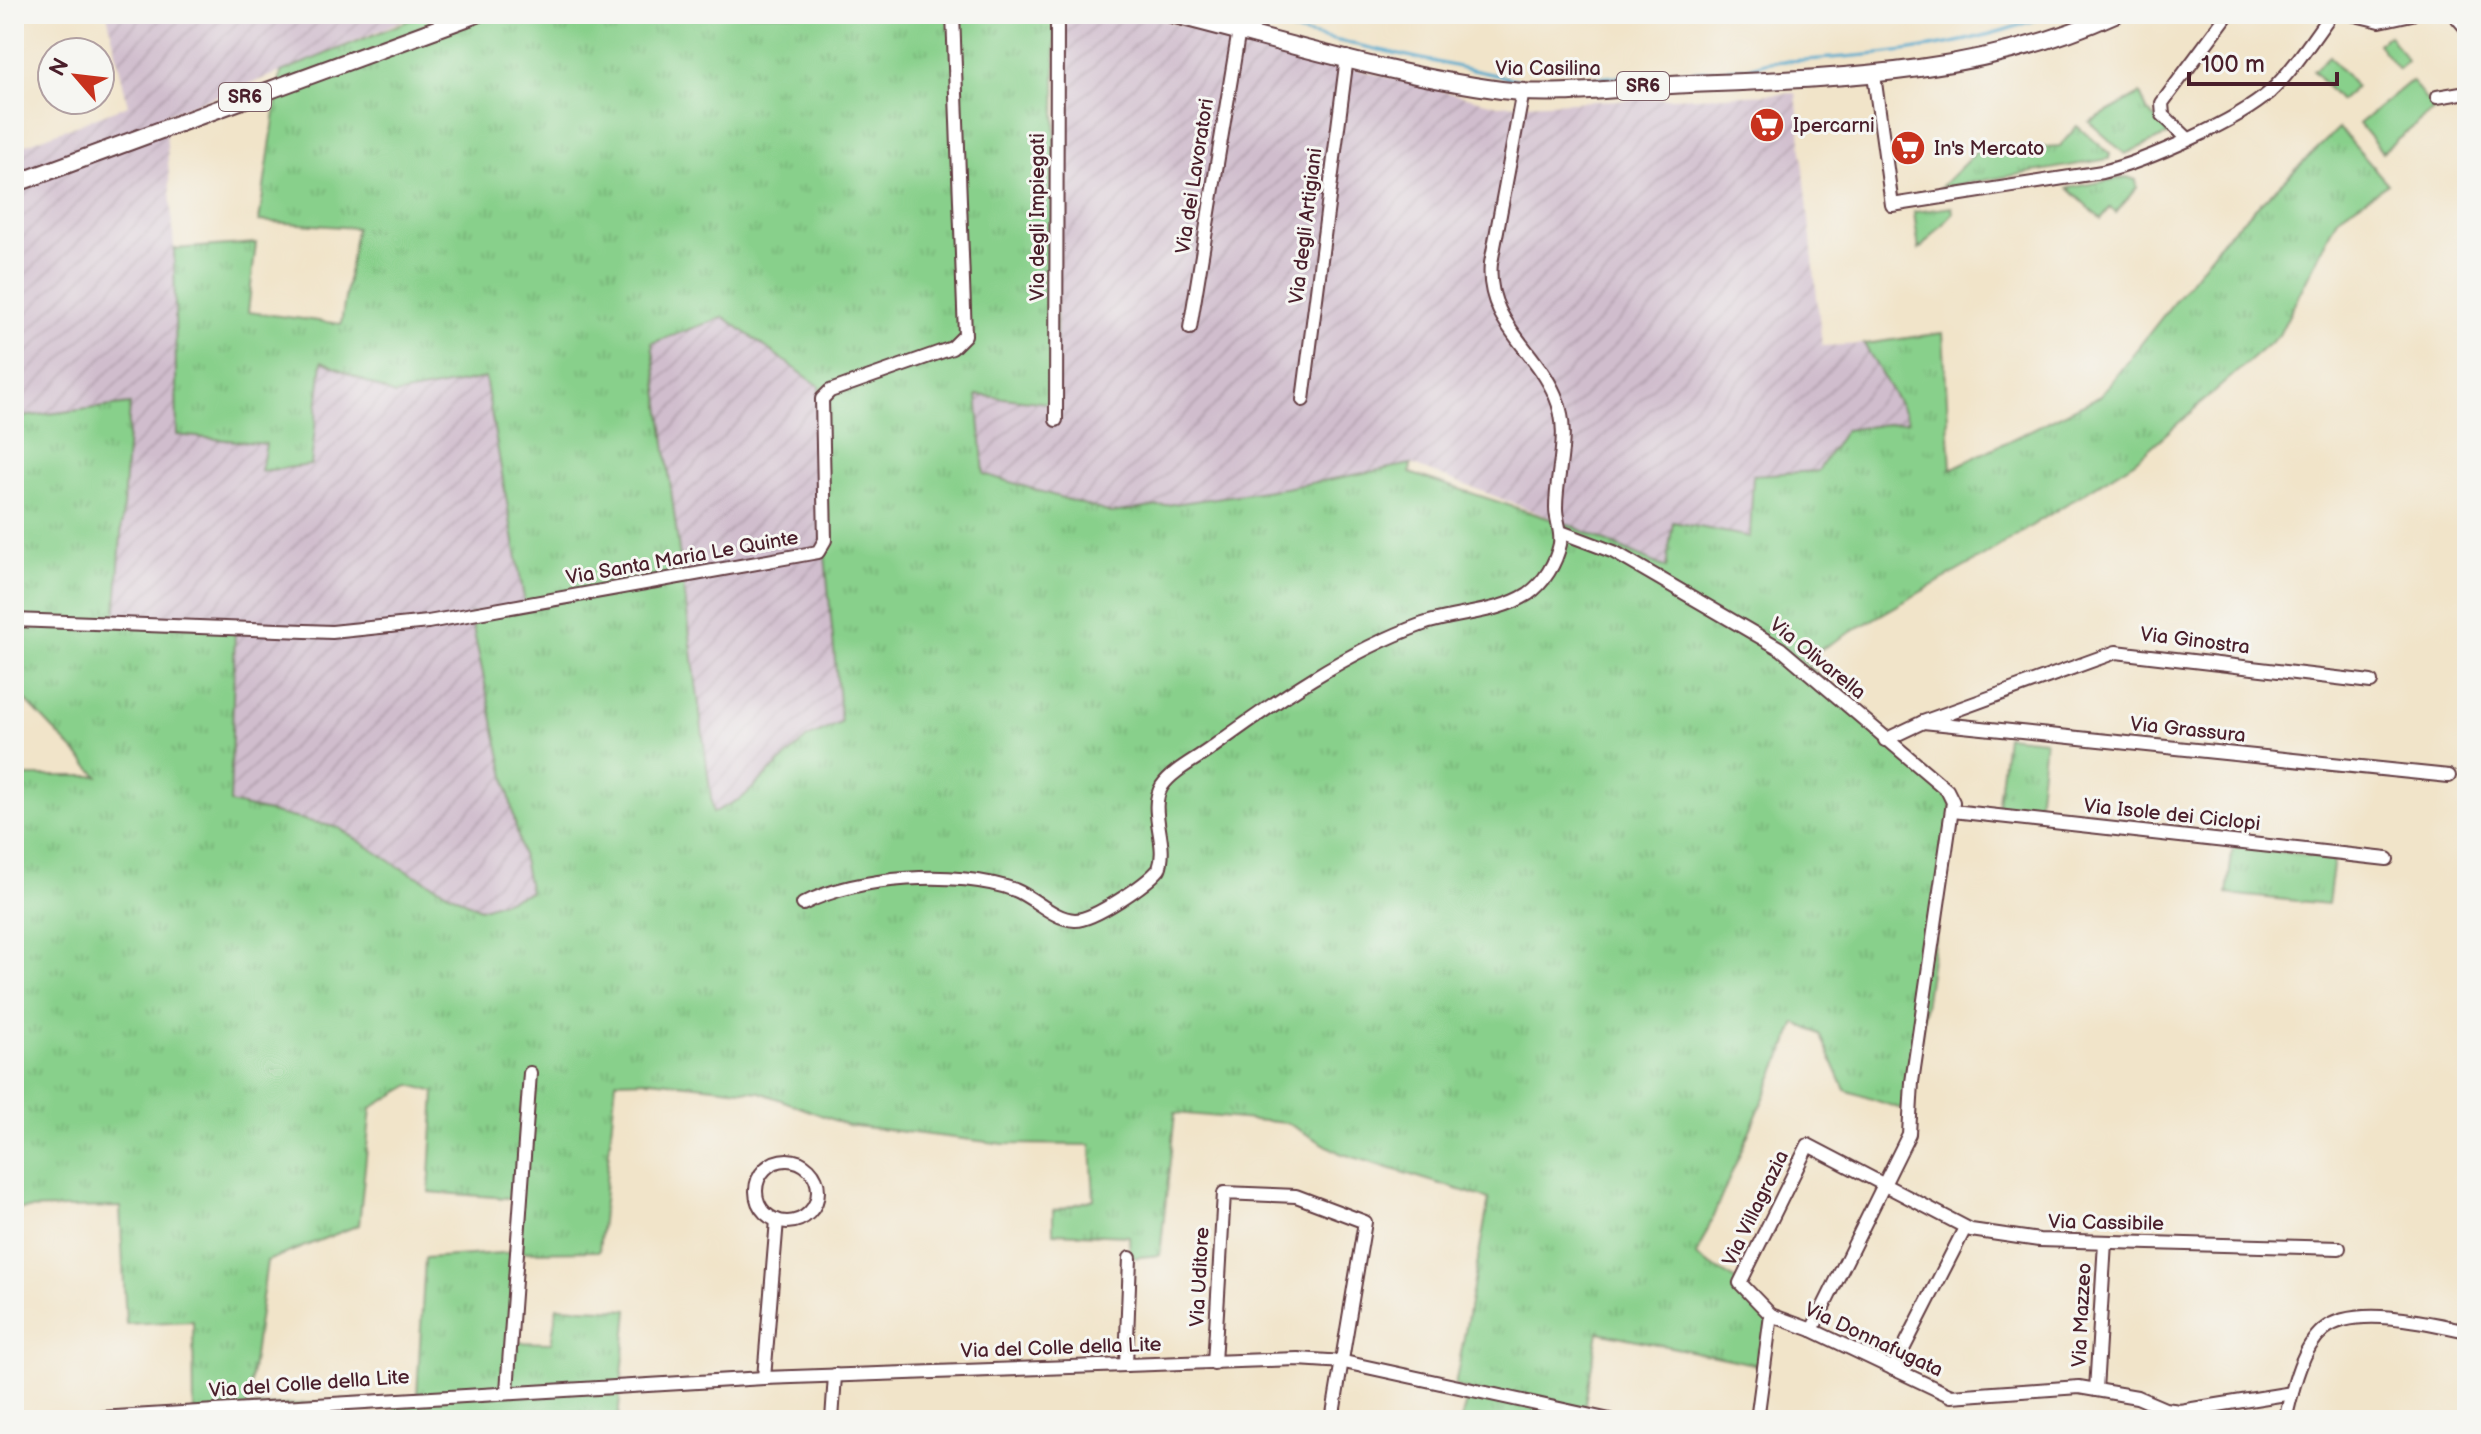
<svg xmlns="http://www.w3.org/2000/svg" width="2481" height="1434" font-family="'Balsamiq Sans',sans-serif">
<defs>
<pattern id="industrial-furrows" width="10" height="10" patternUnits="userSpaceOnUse" patternTransform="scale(2)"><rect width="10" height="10" fill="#d0bdcd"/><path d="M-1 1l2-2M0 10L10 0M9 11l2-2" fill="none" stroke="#b4a2b0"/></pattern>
<pattern id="grass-tufts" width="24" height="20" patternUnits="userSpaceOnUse" patternTransform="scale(2)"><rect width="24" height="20" fill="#88d08b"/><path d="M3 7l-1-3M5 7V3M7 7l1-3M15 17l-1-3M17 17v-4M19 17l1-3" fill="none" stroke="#77b278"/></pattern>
</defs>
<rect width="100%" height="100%" fill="#f6f6f2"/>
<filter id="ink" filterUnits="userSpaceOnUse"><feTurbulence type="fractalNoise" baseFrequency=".0125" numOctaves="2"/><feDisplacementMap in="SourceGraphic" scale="16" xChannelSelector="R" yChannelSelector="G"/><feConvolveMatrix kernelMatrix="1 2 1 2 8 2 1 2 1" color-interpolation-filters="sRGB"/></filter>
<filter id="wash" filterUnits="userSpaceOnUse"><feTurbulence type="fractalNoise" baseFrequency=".006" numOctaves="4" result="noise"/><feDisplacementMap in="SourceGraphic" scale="32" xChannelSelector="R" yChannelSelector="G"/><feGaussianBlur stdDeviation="1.8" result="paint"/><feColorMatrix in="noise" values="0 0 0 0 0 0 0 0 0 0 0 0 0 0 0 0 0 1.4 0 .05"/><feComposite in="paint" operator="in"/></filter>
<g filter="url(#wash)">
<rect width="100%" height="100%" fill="#f1e4c9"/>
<g fill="url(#industrial-furrows)">
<polygon points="107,14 418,14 281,72 165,115 174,249 177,434 266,444 262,471 311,465 322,361 394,395 485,377 525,604 470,615 530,892 480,909 401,868 339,828 230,803 235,629 115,624 130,405 14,418 14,149 128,105"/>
<polygon points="1062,14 1139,14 1498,105 1796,93 1822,346 1864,344 1910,421 1845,430 1818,471 1753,475 1750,537 1666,569 1572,526 1411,464 1285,488 1111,513 984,474 976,395 1056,404"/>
<polygon points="724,317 819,386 841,723 807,738 742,798 712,814 652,343"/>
</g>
<g fill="url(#grass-tufts)" stroke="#69785b" stroke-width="2" fill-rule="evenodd">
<path d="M 425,14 L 1055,14 L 1056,404 L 977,395 L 984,474 L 1111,513 L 1285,488 L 1411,464 L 1410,473 L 1572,526 L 1666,568 L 1673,522 L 1750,537 L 1753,475 L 1818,471 L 1845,430 L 1909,421 L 1864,344 L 1943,333 L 1951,469 L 2100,396 L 2225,237 L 2339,128 L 2388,184 L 2337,218 L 2279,335 L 2135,461 L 1982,557 L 1802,660 L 1947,790 L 1953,811 L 1910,1112 L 1845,1090 L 1820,1034 L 1796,1023 L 1696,1256 L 1740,1283 L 1771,1315 L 1763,1366 L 1598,1332 L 1583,1414 L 1610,1420 L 1461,1420 L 1469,1390 L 1455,1386 L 1489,1199 L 1340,1153 L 1287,1123 L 1175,1113 L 1160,1255 L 1130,1258 L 1129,1236 L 1053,1233 L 1053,1211 L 1094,1199 L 1091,1145 L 1004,1144 L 847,1125 L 760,1092 L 650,1080 L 616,1081 L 599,1251 L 518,1252 L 511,1342 L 551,1343 L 557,1307 L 628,1310 L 618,1420 L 393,1420 L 397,1398 L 417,1396 L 425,1258 L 517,1252 L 520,1199 L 429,1192 L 435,1092 L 411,1085 L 371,1108 L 359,1225 L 267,1261 L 247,1407 L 334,1402 L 349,1420 L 194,1420 L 193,1321 L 126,1324 L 120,1207 L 14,1209 L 14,776 L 98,776 L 14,688 L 14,418 L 130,404 L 115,624 L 235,629 L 230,803 L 339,828 L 401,868 L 480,909 L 530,892 L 470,614 L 525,604 L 485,378 L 394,395 L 322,361 L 311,465 L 261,471 L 266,444 L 177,435 L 174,249 L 256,243 L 248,312 L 341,324 L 356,228 L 259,221 L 281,72 ZM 724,317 L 819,386 L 824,545 L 841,723 L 807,738 L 742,798 L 713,813 L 652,343 Z"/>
<polygon points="2389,35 2407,61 2398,69 2378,44"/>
<polygon points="2140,94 2148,112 2172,133 2125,154 2089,122"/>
<polygon points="2077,126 2110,154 2109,159 1940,188 1976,152 2060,146"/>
<polygon points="2127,177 2136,180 2137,187 2116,213 2110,208 2101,219 2068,188"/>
<polygon points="1952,207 1953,213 1919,250 1914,212"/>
<polygon points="2006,736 2045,740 2037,816 1997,811"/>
<polygon points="2233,846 2334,858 2328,904 2227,894"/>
</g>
<g fill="#88d08b" stroke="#69785b" stroke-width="2">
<polygon points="2329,56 2356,87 2340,101 2313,71"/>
<polygon points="2411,81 2434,110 2382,152 2359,124"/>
</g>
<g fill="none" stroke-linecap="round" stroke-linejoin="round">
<g stroke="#50a8cd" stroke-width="3">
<polyline points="1292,31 1524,81"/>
<path d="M 1545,81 L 1749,68 L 1768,62 C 1864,57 1960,51 2050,14"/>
</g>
</g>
</g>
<g filter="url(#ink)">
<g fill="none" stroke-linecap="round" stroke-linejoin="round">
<g stroke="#633d43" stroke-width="16">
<g id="minor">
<polyline points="2351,14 2380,21 2412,14"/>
<polyline points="2454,14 2467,29"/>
<path d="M 1874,75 L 1892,205 L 2102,172 C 2144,162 2238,121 2270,92 C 2293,70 2312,40 2331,14"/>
<polyline points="2437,97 2467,92"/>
<polyline points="2187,138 2163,115 2162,103 2228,14"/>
<polyline points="1190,328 1239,30"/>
<polyline points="1303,400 1347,57"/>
<polyline points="1056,420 1057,14"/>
<polyline points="1561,532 1614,552 1781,649 1947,790 1953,802 1912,1082 1909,1134 1812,1330"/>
<polyline points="14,620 332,632 428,622 818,552 825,540 822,399 830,391 952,348 965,335 953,14"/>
<polyline points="1923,722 2449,776"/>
<polyline points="1885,740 1923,722 2116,652 2371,682"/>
<polyline points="1953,811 2387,859"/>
<path d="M 803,904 C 856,876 958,869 1015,890 C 1035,898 1053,919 1075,920 C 1094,920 1147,884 1159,869 C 1169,843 1147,810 1162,786 C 1172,771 1195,760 1210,749 C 1276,701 1345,652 1423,624 C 1456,613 1498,613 1528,594 C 1544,583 1556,563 1560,544 C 1562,531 1556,521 1556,508 C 1556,470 1572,433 1555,395 C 1534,347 1485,321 1491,263 L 1523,91"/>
<circle cx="787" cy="1191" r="31"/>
<polyline points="1214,1363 1224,1193 1296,1196 1365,1222 1332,1420"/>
<polyline points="1126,1365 1130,1258"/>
<polyline points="1893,1369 1965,1228"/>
<polyline points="764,1378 777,1220"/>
<polyline points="2096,1390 2105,1242"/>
<polyline points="507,1391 530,1073"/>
<polyline points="2292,1393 2180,1411 2165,1409 2137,1397 2079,1387 1951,1396 1812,1330 1771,1315 1740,1283 1808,1145 1971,1230 2039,1240 2339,1248"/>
<polyline points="66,1420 764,1378 1298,1359 1344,1362 1610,1420"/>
<polyline points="832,1420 835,1375"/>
<polyline points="1757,1420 1771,1315"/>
<path d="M 2285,1420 C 2292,1392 2300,1350 2323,1330 C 2353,1304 2431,1323 2467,1331"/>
</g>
</g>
<g stroke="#633d43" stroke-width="20">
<g id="major">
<path d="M 1171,14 C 1280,41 1390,75 1501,90 C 1556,97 1616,88 1671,85 C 1822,78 1975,78 2115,14"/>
<polyline points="14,184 477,14"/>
</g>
</g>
<use href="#minor" stroke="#fff" stroke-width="12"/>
<use href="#major" stroke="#fff" stroke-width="16"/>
</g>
</g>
<defs>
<g id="supermarket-disc" transform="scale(1.8)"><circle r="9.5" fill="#c8321e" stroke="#f6f6f2"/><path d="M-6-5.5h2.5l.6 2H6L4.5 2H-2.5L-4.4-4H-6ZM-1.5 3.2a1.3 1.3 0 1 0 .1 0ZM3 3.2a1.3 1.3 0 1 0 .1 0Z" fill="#fff"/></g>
</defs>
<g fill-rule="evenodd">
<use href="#supermarket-disc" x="1767" y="125"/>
<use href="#supermarket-disc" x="1908" y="148"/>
</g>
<g text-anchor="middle" stroke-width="6" stroke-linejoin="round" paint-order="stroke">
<g fill="#f6f6f2" stroke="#7e6067" stroke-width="2">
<rect x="1617" y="72" width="52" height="28" rx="6"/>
<rect x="219" y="83" width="52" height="28" rx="6"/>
</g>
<g font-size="18" font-weight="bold" fill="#4a1f2b">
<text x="1643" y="92">SR6</text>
<text x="245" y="103">SR6</text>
</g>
<g font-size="20" fill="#4a1f2b" stroke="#f6f6f2">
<text x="1548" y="75">Via Casilina</text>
<text transform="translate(1194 176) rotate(-81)" y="7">Via dei Lavoratori</text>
<text transform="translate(1037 217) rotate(-90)" y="7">Via degli Impiegati</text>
<text transform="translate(1305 226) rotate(-83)" y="7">Via degli Artigiani</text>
<text transform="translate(682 557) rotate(-10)" y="7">Via Santa Maria Le Quinte</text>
<text transform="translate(2195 640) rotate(7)" y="7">Via Ginostra</text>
<text transform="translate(1818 658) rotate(39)" y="7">Via Olivarella</text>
<text transform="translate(2188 729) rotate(6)" y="7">Via Grassura</text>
<text transform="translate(2172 814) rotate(6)" y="7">Via Isole dei Ciclopi</text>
<text transform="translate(1755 1208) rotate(-64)" y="7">Via Villagrazia</text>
<text transform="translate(2106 1222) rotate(1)" y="7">Via Cassibile</text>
<text transform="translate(1199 1277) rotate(-87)" y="7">Via Uditore</text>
<text transform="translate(2081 1315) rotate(-87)" y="7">Via Mazzeo</text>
<text transform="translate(1874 1339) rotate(25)" y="7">Via Donnafugata</text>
<text transform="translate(1061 1347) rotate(-2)" y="7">Via del Colle della Lite</text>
<text transform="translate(309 1383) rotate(-4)" y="7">Via del Colle della Lite</text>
</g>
<g font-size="20" fill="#4a1f2b" stroke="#f6f6f2" text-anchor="start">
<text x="1793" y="132">Ipercarni</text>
<text x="1934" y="155">In's Mercato</text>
</g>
</g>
<rect width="2481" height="1434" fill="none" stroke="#f6f6f2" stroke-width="48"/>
<g transform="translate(76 76) rotate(298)"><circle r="38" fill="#f6f6f2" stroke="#b1a0a2" stroke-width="2"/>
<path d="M0-6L14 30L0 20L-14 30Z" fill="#c8321e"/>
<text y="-12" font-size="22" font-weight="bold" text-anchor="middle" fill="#4a1f2b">N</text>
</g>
<path d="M2189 72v12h148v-12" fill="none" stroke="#4a1f2b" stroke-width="4"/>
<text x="2201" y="72" font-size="24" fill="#4a1f2b" stroke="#f6f6f2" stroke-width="6" paint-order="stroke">100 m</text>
</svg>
